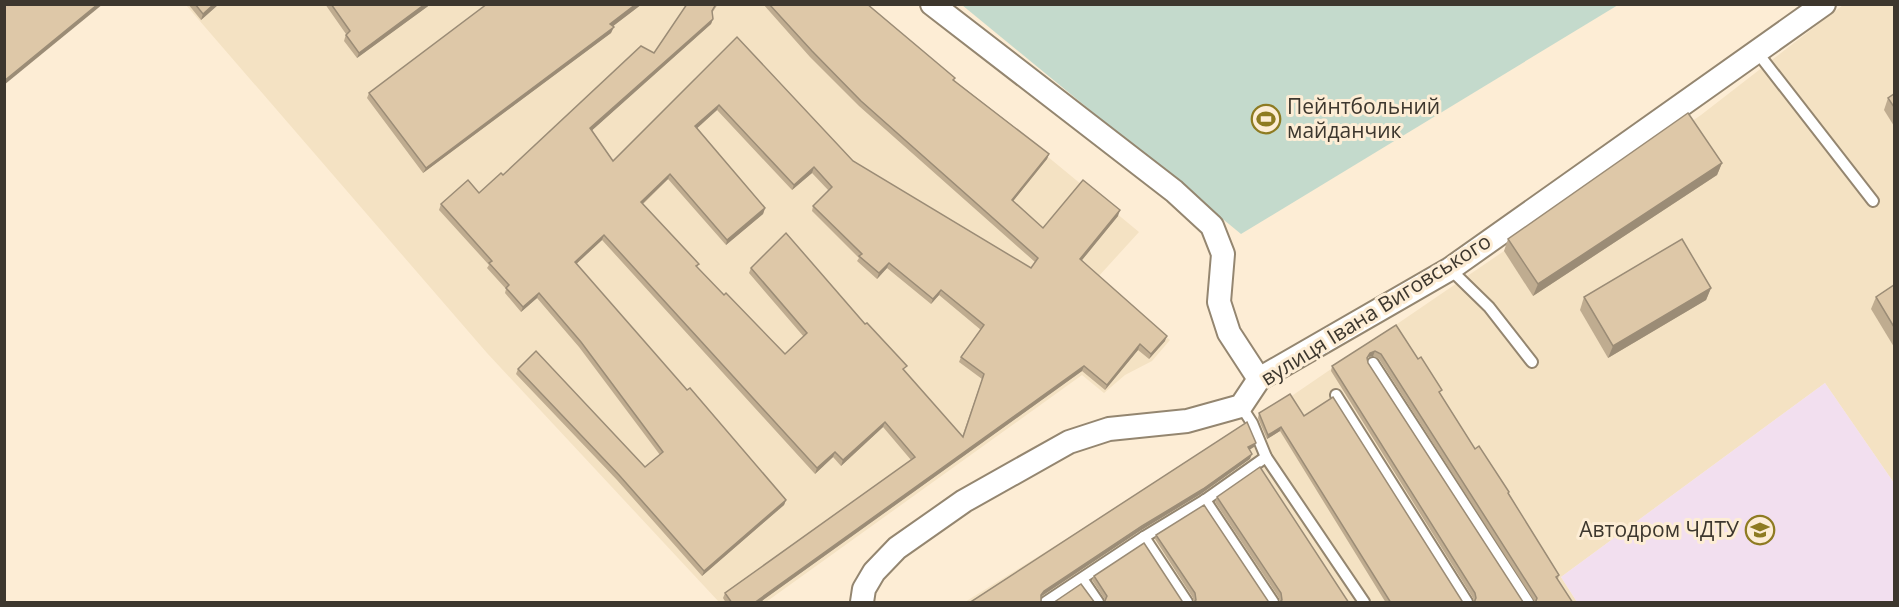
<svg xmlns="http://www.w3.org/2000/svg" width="1899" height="607" font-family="'Open Sans',sans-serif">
<rect width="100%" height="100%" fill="#fdedd5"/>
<g fill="#f4e2c3">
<polygon points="186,5 864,5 1139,232 1098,277 1170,340 1152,361 1125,375 1104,393 1082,375 766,602 719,602 487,353"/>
<polygon points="1843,5 1894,5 1894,483 1825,383 1561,577 1577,602 965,602 1252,423 1504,251 1701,115"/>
</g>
<polygon fill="#f2dfef" points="1825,383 1894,483 1894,602 1577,602 1561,577"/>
<polygon fill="#c4dacc" points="962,5 1618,5 1241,234"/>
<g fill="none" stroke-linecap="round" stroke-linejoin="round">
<g stroke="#948670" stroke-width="14">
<g id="lane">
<polyline points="1757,52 1873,201"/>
<polyline points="1450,269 1489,307 1532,362"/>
<polyline points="1373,363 1528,602"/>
<polyline points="1336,395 1467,602"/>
<polyline points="1241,406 1252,423 1266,457 1364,602"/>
<polyline points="1205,500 1273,602"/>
<polyline points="1144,537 1187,602"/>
<polyline points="1083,580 1098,602"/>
<polyline points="1046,602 1144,537 1205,500 1266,457"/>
</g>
</g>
<g stroke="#948670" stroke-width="26">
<g id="street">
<polyline points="932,4 1174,191 1212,226 1223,254 1219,302 1229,333 1259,379"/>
<polyline points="862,602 864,589 874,572 897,548 964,501 1069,442 1109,429 1187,421 1241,406 1259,379 1450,269 1824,4"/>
</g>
</g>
<use href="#lane" stroke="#fff" stroke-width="10"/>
<use href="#street" stroke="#fff" stroke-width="22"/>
</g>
<g fill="#bfac90" fill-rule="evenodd">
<polygon points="188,4 219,4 201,20"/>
<polygon points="325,4 431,4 357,58 344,41 346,34"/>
<polygon points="487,4 642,4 613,26 611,33 423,173 367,98 369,93"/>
<path d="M 687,4 L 718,4 L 712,13 L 713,19 L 711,24 L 592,130 L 613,161 L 737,37 L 853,161 L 1031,268 L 1035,262 L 859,106 L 810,57 L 763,4 L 867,4 L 954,80 L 1049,154 L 1047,159 L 1013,201 L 1043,228 L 1118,216 L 1081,261 L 1165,341 L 1149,359 L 1138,350 L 1105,390 L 1082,371 L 759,603 L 726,603 L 723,598 L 725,593 L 911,460 L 883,427 L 841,466 L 833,457 L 815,474 L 602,240 L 576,264 L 687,390 L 786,500 L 784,505 L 702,576 L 617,480 L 516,374 L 518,369 L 645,467 L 660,455 L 579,347 L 537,298 L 521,312 L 505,293 L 506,289 L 487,268 L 489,265 L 439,210 L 441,204 L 479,193 L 503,175 L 654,53 ZM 717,110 L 792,190 L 812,173 L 829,191 L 813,206 L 812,211 L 859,258 L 857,261 L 877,279 L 887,268 L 931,304 L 939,295 L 981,330 L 961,357 L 959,362 L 982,379 L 962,437 L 905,371 L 751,268 L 749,273 L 804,337 L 785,354 L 724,295 L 697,267 L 699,264 L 643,204 L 668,179 L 726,245 L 763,214 L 765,208 L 697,128 Z"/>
<polygon points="1894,94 1894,126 1884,110 1888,98"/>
<polygon points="1722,163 1717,175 1533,296 1504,251 1508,239"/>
<polygon points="1894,285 1894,347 1871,309 1876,297"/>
<polygon points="1711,288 1706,300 1608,358 1580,310 1584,297"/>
<polygon points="1396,325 1475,449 1508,494 1559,575 1558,579 1535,602 1379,359 1373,356 1368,357 1367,359 1368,363 1523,602 1474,601 1473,598 1331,371 1332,366"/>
<polygon points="1259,413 1304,416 1464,603 1386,603 1280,431 1267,439 1258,418"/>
<polygon points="1217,497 1349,603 1279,603 1279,598 1215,502"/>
<polygon points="1156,535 1268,601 1193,603 1193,598 1155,539"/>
<polygon points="1094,576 1182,601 1105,600 1092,580"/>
</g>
<g fill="#9b8c76">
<polygon points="98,4 103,4 4,85 4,81"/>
<polygon points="214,4 219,4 201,20 203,14"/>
<polygon points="425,4 431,4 357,58 359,53"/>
<polygon points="636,4 642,4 608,30 610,24"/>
<polygon points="713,19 711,24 588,134 590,128"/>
<polygon points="614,27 611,33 423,173 426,168"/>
<polygon points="719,105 717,110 693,132 695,126"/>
<polygon points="1049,154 1047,159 1010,205 1012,200"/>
<polygon points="1722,163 1717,175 1533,296 1538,284"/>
<polygon points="814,167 812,173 792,190 794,185"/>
<polygon points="670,174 668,179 639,207 641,202"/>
<polygon points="765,208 763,214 726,245 727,240"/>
<polygon points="1120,210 1118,216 1078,265 1080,259"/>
<polygon points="604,235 602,240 573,267 575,262"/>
<polygon points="889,263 887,268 877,279 879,273"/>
<polygon points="1711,288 1706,300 1608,358 1613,346"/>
<polygon points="941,290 939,295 931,304 933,299"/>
<polygon points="539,293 537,298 521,312 523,307"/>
<polygon points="1167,336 1165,341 1149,359 1151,354"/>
<polygon points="1140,344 1138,350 1105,390 1107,385"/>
<polygon points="1375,351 1373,356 1368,357 1366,363 1370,353"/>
<polygon points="1084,366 1082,371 759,603 754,603"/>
<polygon points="885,422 883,427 841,466 843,460"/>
<polygon points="1281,427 1280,431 1267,439 1268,435"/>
<polygon points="1256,443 1254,447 1246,452 1248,447"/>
<polygon points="835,452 833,457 815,474 817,468"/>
<polygon points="1252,454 1250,459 1201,494 1140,531 1042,596 1039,599 1041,595 1044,591"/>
<polygon points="786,500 784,505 702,576 704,571"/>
</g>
<g fill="#dec8a8" stroke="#9b8c76" stroke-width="1.5" fill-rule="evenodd">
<polygon points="4,4 98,4 4,81"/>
<polygon points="195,4 214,4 203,14"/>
<polygon points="331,4 425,4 359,53 346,35 350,31"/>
<polygon points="487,4 636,4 610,24 614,27 426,168 369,93"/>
<path d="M 687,4 L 716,4 L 712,11 L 713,19 L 590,128 L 613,161 L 737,37 L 853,161 L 1031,268 L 1038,258 L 861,101 L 812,51 L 769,4 L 867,4 L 955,78 L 953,80 L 1049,154 L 1012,200 L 1043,228 L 1083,180 L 1120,210 L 1080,259 L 1167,336 L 1151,354 L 1140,344 L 1107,385 L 1084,366 L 754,603 L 732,603 L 725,593 L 915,457 L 885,422 L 843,460 L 835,452 L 817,468 L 604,235 L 575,262 L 687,390 L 690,388 L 786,500 L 704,571 L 619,475 L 518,369 L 536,351 L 645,467 L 663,452 L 581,342 L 539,293 L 523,307 L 506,288 L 509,285 L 489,263 L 492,261 L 441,204 L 468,180 L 479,193 L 501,173 L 503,175 L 641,46 L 654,53 ZM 719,105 L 794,185 L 814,167 L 832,187 L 813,206 L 862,254 L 859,256 L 879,273 L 889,263 L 933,299 L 941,290 L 984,325 L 961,357 L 984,374 L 963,437 L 903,369 L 907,366 L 867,323 L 865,324 L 786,233 L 751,268 L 807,333 L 785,354 L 726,293 L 724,295 L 696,266 L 699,264 L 641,202 L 670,174 L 727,240 L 765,208 L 695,126 Z"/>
<polygon points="1894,94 1894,107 1888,98"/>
<polygon points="1688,113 1722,163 1538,284 1508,239"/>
<polygon points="1682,239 1711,288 1613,346 1584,297"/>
<polygon points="1894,285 1894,327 1876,297"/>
<polygon points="1396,325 1418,359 1421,357 1442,390 1439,392 1475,449 1479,446 1509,492 1508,493 1559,575 1556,577 1573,603 1534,603 1536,601 1537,598 1381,354 1375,351 1370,353 1367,358 1368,363 1523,602 1525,603 1474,603 1476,598 1475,593 1332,366"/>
<polygon points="1290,394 1304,416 1333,397 1462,601 1464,603 1391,603 1281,427 1268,435 1259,413"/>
<polygon points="1247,422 1256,443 1248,447 1252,454 1203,489 1142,526 1044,591 1041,595 1041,601 1043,603 969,603"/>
<polygon points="1260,467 1349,603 1279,603 1282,600 1281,593 1217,497"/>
<polygon points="1204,505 1268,601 1270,603 1193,603 1196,600 1195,593 1156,535"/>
<polygon points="1144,543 1182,601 1184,603 1104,603 1107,596 1094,576"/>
<polygon points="1081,584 1095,603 1053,603"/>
</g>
<defs>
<g id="stadium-ring" transform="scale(1.5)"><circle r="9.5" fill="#fdedd5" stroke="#8e7b21" stroke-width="1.5"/><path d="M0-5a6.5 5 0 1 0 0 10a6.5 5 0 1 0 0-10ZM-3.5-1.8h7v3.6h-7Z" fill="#8e7b21"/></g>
<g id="university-ring" transform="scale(1.5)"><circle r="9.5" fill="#fdedd5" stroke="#8e7b21" stroke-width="1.5"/><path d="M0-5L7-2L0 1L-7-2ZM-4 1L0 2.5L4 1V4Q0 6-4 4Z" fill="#8e7b21"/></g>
</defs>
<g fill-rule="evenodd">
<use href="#stadium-ring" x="1266" y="119"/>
<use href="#university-ring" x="1760" y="530"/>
</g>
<g text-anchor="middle" stroke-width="6" stroke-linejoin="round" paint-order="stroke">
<g font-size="21" fill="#3d372e" stroke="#fdedd5" text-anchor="start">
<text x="1287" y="114">Пейнтбольний<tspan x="1287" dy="24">майданчик</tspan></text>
<text x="1739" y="537" text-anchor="end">Автодром ЧДТУ</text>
</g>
<g font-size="21" fill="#3d372e" stroke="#fdedd5">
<text transform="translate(1376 310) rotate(-32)" y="7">вулиця Івана Виговського</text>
</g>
</g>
<rect width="1899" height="607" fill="none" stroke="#3d372e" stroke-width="12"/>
</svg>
